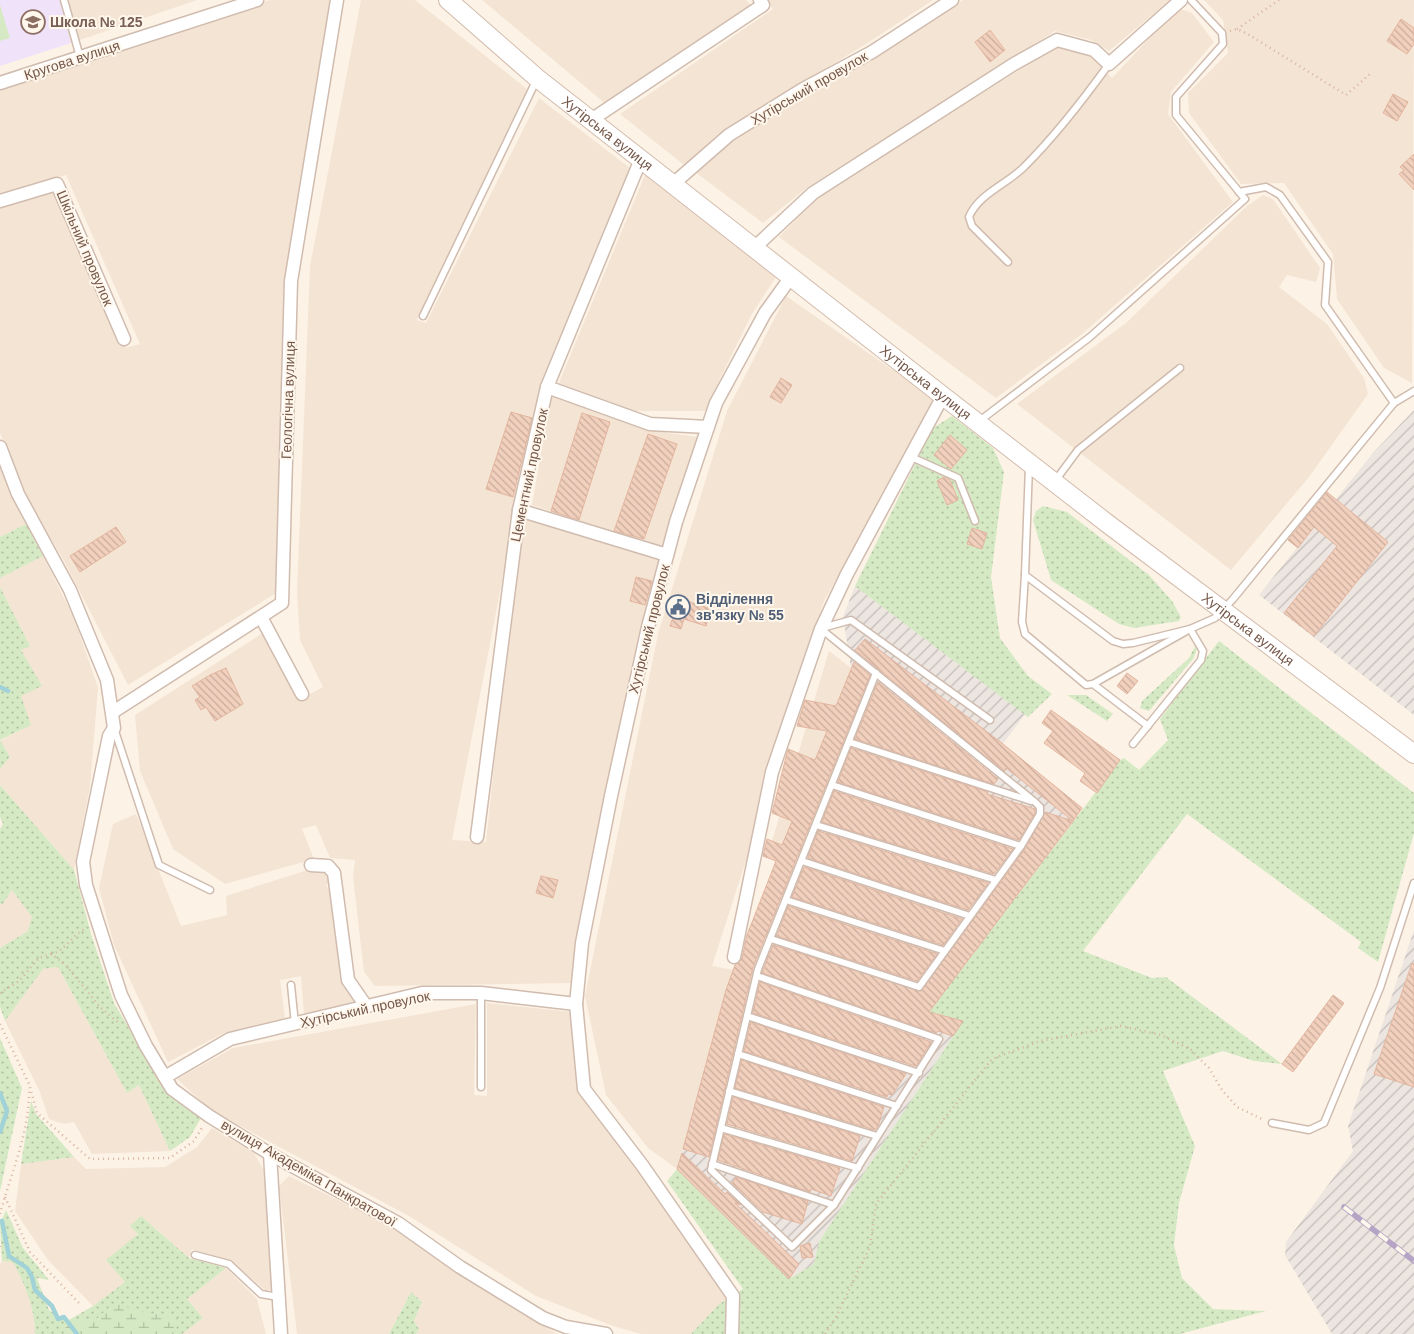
<svg xmlns="http://www.w3.org/2000/svg" width="1414" height="1334" font-family="Helvetica,sans-serif">
<defs>
<pattern id="industrial-furrows" width="10" height="10" patternUnits="userSpaceOnUse" patternTransform="scale(1.25)"><rect width="10" height="10" fill="#ece5e0"/><path d="M-1 1l2-2M0 10L10 0M9 11l2-2" fill="none" stroke="#c4bcb8"/></pattern>
<pattern id="grass-dots" width="8" height="8" patternUnits="userSpaceOnUse" patternTransform="scale(1.25)"><rect width="8" height="8" fill="#d5eac4"/><path d="M2 2h.1M6 6h.1" fill="none" stroke="#b1c0a1" stroke-width="1.8" stroke-linecap="round"/></pattern>
<pattern id="wetland-marsh" width="20" height="14" patternUnits="userSpaceOnUse" patternTransform="scale(1.25)"><rect width="20" height="14" fill="#d5eac4"/><path d="M1 5h8M5 5V1M11 12h8M15 12V8" fill="none" stroke="#b1c0a1"/></pattern>
<pattern id="building-back-hatch" width="6" height="6" patternUnits="userSpaceOnUse" patternTransform="scale(1.25)"><rect width="6" height="6" fill="#f2d0be"/><path d="M-1 5l2 2M0 0l6 6M5-1l2 2" fill="none" stroke="#c9ac9c"/></pattern>
</defs>
<rect width="100%" height="100%" fill="#fcf3e6"/>
<g fill="#f4e4d4">
<polygon points="60,0 197,0 71,43"/>
<polygon points="270,0 343,0 285,287 281,590 128,685 64,561 24,492 0,433 0,207 53,191 126,348 140,344 66,175 0,196 0,88"/>
<polygon points="361,0 415,0 527,89 417,320 426,323 539,98 631,169 539,390 452,840 486,842 521,516 660,560 571,983 375,986 364,972 353,877 355,860 330,858 316,825 302,829 314,859 225,884 173,849 140,771 135,715 263,633 299,700 323,687 300,640 297,593 310,266"/>
<polygon points="482,0 746,0 752,6 607,105"/>
<polygon points="766,0 933,0 866,44 719,133 684,165 620,114 773,9"/>
<polygon points="963,0 1170,0 1109,51 1091,40 1055,31 808,187 763,223 695,172 731,139 877,57"/>
<polygon points="1204,0 1414,0 1412,383 1384,368 1337,299 1333,254 1284,183 1241,184 1189,113 1188,93 1228,53 1223,20"/>
<polygon points="1178,8 1192,13 1214,42 1171,92 1168,114 1233,202 1082,334 996,398 779,237 818,197 1057,46 1088,53 1112,78"/>
<polygon points="645,175 776,277 752,314 710,399 707,411 632,411 558,385"/>
<polygon points="1263,195 1273,199 1320,268 1316,282 1287,275 1279,287 1327,324 1364,378 1368,394 1309,477 1231,570 1017,404 1126,323 1247,206"/>
<polygon points="786,296 936,400 824,601 766,781 750,848 712,966 734,970 677,1169 648,1148 606,1095 585,996 658,634 727,411"/>
<polygon points="552,391 655,431 698,437 662,548 532,505"/>
<polygon points="0,458 26,524 0,537"/>
<polygon points="43,556 74,618 98,688 90,786 74,870 0,785 0,769 10,757 0,741 30,725 20,696 21,650 30,646 0,587 0,578"/>
<polygon points="829,651 851,668 782,844 772,841"/>
<polygon points="136,814 181,926 227,915 226,896 314,868 330,872 335,881 326,885 336,902 358,1001 304,1014 301,976 280,980 285,1018 224,1033 168,1062 114,945 99,888 113,824"/>
<polygon points="12,890 33,917 28,931 0,948 0,903 2,905"/>
<polygon points="58,967 127,1093 139,1085 170,1151 92,1154 74,1122 64,1124 49,1119 39,1090 5,1021 43,969"/>
<polygon points="487,1003 573,1012 579,1088 639,1165 729,1298 719,1304 691,1334 641,1334 613,1326 536,1296 409,1216 212,1111 177,1079 233,1048 476,1004 474,1095 487,1096"/>
<polygon points="212,1128 254,1153 270,1181 276,1288 266,1291 233,1262 192,1249 189,1258 141,1216 125,1282 93,1306 48,1260 15,1211 21,1164 74,1157 86,1169 165,1167 197,1147"/>
<polygon points="289,1176 391,1226 557,1334 416,1334 419,1329 414,1321 422,1302 411,1292 389,1334 297,1334 279,1186"/>
<polygon points="2,1261 13,1262 28,1290 35,1321 35,1334 0,1334 0,1264"/>
<polygon points="226,1268 257,1299 266,1334 182,1334 203,1318 187,1299"/>
</g>
<g fill="url(#industrial-furrows)">
<polygon points="1414,410 1414,715 1259,595 1373,453"/>
<polygon points="855,586 1025,714 1003,744 1082,808 930,1011 963,1021 820,1242 814,1264 789,1279 677,1169 726,990 851,668 843,617"/>
<polygon points="1414,930 1414,1334 1332,1334 1285,1255 1286,1242 1353,1151 1348,1126"/>
</g>
<polygon fill="#f0e3f9" points="0,0 60,0 71,43 0,66"/>
<g fill="url(#grass-dots)">
<polygon points="952,416 993,448 1004,472 991,577 1000,638 1028,676 1052,694 1028,717 855,586 933,428"/>
<polygon points="1043,506 1067,512 1149,575 1172,601 1181,617 1179,621 1134,628 1119,624 1051,580 1033,520 1036,511"/>
<polygon points="26,524 43,556 0,578 0,537"/>
<polygon points="0,587 30,646 21,650 42,686 21,696 31,725 0,740 10,757 0,769"/>
<polygon points="1219,641 1414,793 1414,833 1378,962 1358,948 1361,942 1187,814 1083,951 1152,978 1166,977 1282,1064 1254,1061 1223,1051 1163,1071 1195,1146 1179,1203 1174,1245 1182,1278 1213,1309 1266,1311 1180,1334 691,1334 719,1304 743,1289 667,1181 677,1169 789,1279 814,1264 819,1242 963,1021 929,1012 1120,760 1124,758 1139,770 1168,740 1160,719"/>
<polygon points="1195,646 1198,647 1193,659 1149,711 1140,708 1142,701 1189,658"/>
<polygon points="1067,695 1086,695 1113,714 1107,721"/>
<polygon points="0,785 74,870 91,934 114,1003 158,1077 176,1101 201,1118 190,1137 170,1151 139,1085 127,1093 58,967 43,969 5,1021 0,1007 0,948 28,931 32,917 12,890 2,905 0,903 0,829 3,824 0,817"/>
<polygon points="0,1038 22,1088 0,1191"/>
<polygon points="31,1101 36,1114 74,1157 21,1164"/>
<path d="M 6,1210 L 23,1248 L 49,1280 L 37,1278 L 49,1310 L 67,1321 L 93,1306 L 125,1282 L 106,1260 L 138,1234 L 130,1226 L 141,1216 L 189,1258 L 226,1268 L 187,1299 L 203,1318 L 182,1334 L 35,1334 C 35,1307 25,1285 13,1262 L 2,1261 L 0,1224 Z"/>
<polygon points="411,1292 422,1302 414,1321 419,1329 416,1334 389,1334"/>
</g>
<polygon fill="url(#wetland-marsh)" points="114,1303 142,1312 178,1318 176,1329 171,1334 64,1334 67,1321 94,1321"/>
<polygon fill="#d5eac4" points="0,5 10,38 0,41"/>
<g fill="none" stroke-linecap="round" stroke-linejoin="round">
<g stroke="#a0d2d8" stroke-width="4.5">
<polyline points="0,687 8,691"/>
<polyline points="0,1093 7,1111 0,1132"/>
<polyline points="2,1221 9,1256 27,1268 32,1277 35,1290 52,1306 58,1319 64,1317 77,1334"/>
</g>
</g>
<g fill="url(#building-back-hatch)" stroke="#e4b59e">
<polygon points="1401,19 1414,28 1414,44 1407,54 1387,41"/>
<polygon points="990,30 1005,50 990,62 975,42"/>
<polygon points="1393,94 1408,102 1397,121 1383,113"/>
<polygon points="1414,154 1414,190 1399,174 1404,170 1400,167"/>
<polygon points="781,378 792,385 781,403 770,397"/>
<polygon points="511,412 532,418 513,497 486,489"/>
<polygon points="582,413 610,422 579,520 551,511"/>
<polygon points="648,434 677,444 644,539 614,531"/>
<polygon points="950,435 967,450 951,469 934,455"/>
<polygon points="944,477 950,480 958,500 947,505 937,481"/>
<polygon points="1327,492 1388,542 1314,636 1284,613 1337,546 1314,527 1298,548 1288,540"/>
<polygon points="116,527 126,542 80,572 70,556"/>
<polygon points="972,528 987,533 982,549 967,544"/>
<polygon points="636,577 652,581 645,605 630,601"/>
<polygon points="675,597 711,609 706,626 684,619 681,629 670,626 674,615 669,614"/>
<polygon points="865,639 1003,744 1082,808 1073,821 1006,768 1004,771 855,650"/>
<polygon points="854,662 870,675 753,967 709,1157 683,1149 726,990 735,965 742,959 747,935 776,861 763,856 767,839 782,845 792,821 772,813 788,749 815,760 827,731 797,726 805,700 836,706"/>
<polygon points="226,668 243,704 215,721 206,707 201,710 195,700 200,697 192,686 210,675"/>
<polygon points="1127,673 1138,681 1127,694 1117,686"/>
<polygon points="878,682 998,779 994,784 855,739"/>
<polygon points="1051,710 1120,760 1097,793 1080,781 1085,773 1044,743 1053,731 1042,723"/>
<polygon points="851,748 988,792 987,794 1035,809 1035,813 1019,840 838,782"/>
<polygon points="834,791 1013,849 994,874 822,822"/>
<polygon points="1045,812 1073,821 929,1012 963,1021 953,1036 938,1031 936,1033 762,973 773,945 921,991 1025,849"/>
<polygon points="818,831 988,883 968,910 808,858"/>
<polygon points="804,867 962,919 943,945 792,897"/>
<polygon points="541,876 558,880 553,898 536,893"/>
<polygon points="788,906 937,954 917,981 777,936"/>
<polygon points="1412,963 1414,964 1414,1087 1374,1074"/>
<polygon points="760,982 931,1042 916,1066 912,1065 753,1013"/>
<polygon points="1333,995 1344,1003 1293,1072 1282,1064"/>
<polygon points="751,1022 906,1074 892,1095 888,1094 887,1097 744,1051"/>
<polygon points="742,1060 884,1107 878,1126 875,1130 735,1088"/>
<polygon points="733,1097 860,1136 852,1161 727,1124"/>
<polygon points="724,1134 840,1168 831,1196 811,1189 810,1192 718,1160"/>
<polygon points="682,1153 725,1194 727,1192 741,1205 735,1203 799,1264 789,1279 677,1169"/>
<polygon points="736,1177 808,1201 802,1224 763,1212 732,1183"/>
<polygon points="810,1243 813,1257 802,1258 800,1246"/>
</g>
<g fill="none" stroke-linecap="round" stroke-linejoin="round">
<g stroke="#d0bcaf" stroke-width="9">
<g id="service">
<polyline points="64,0 80,57"/>
<path d="M 1008,262 L 972,226 L 969,217 C 979,193 1008,184 1025,166 C 1057,134 1083,100 1109,64"/>
<polyline points="423,316 536,81"/>
<polyline points="1394,403 1414,391"/>
<polyline points="978,422 1090,337 1245,199 1176,115 1176,97 1223,44 1222,33 1191,0"/>
<polyline points="909,456 958,478 975,521"/>
<polyline points="1029,466 1025,575 1113,641 1123,644 1133,643 1190,629 1215,618 1233,599 1394,403 1325,305 1328,262 1280,195 1266,187 1239,192"/>
<polyline points="1055,481 1078,450 1180,368"/>
<polyline points="1025,575 1022,622 1025,634 1086,685 1093,684 1190,629 1203,651 1201,660 1133,744"/>
<polyline points="822,628 851,620 990,720"/>
<polyline points="1093,684 1148,726"/>
<polyline points="114,728 159,865 210,890"/>
<polyline points="849,742 1031,801"/>
<polyline points="832,785 1021,846"/>
<polyline points="816,825 996,880"/>
<polyline points="802,861 970,916"/>
<polyline points="786,900 945,951"/>
<polyline points="771,939 919,987 1021,846 1040,814 1040,807 1035,802 821,629"/>
<polyline points="757,976 939,1039 834,1205 792,1247 711,1170 758,969 876,673"/>
<polyline points="291,985 295,1024"/>
<polyline points="481,993 481,1087"/>
<polyline points="747,1016 919,1073"/>
<polyline points="738,1054 897,1106"/>
<polyline points="729,1091 877,1136"/>
<polyline points="1272,1123 1309,1130 1324,1123 1380,988 1414,883"/>
<polyline points="721,1128 858,1168"/>
<polyline points="712,1164 834,1205"/>
<polyline points="195,1255 229,1264 261,1294 279,1297"/>
</g>
</g>
<g stroke="#d0bcaf" stroke-width="15">
<g id="minor">
<polyline points="0,83 257,0"/>
<polyline points="591,120 763,5 760,0"/>
<polyline points="673,184 729,135 803,89 872,52 952,0"/>
<polyline points="0,201 57,184 124,339"/>
<polyline points="754,248 813,193 1014,64 1057,40 1094,50 1109,64 1181,0"/>
<polyline points="547,387 650,424 708,427"/>
<polyline points="0,447 18,494 70,590 107,680 114,728 109,736 83,862 86,885 121,995 146,1046 172,1089 209,1116 270,1154 398,1223 460,1267 543,1318 566,1327 606,1334"/>
<polyline points="519,510 667,555"/>
<polyline points="261,617 302,694"/>
<polyline points="113,712 282,603 291,281 337,0"/>
<polyline points="477,837 519,510 547,387 641,159"/>
<polyline points="311,865 328,866 334,873 348,980 366,1006"/>
<polyline points="734,957 772,772 821,629 847,574 943,396"/>
<polyline points="165,1077 230,1039 422,993 481,993 576,1004"/>
<polyline points="270,1154 281,1334"/>
<polyline points="732,1334 733,1296 642,1165 584,1089 576,1004 582,943 611,796 648,627 676,522 716,403 765,313 791,277"/>
</g>
</g>
<g stroke="#d3bbac" stroke-width="20">
<g id="secondary">
<path id="s1" d="M 448,0 L 537,78 L 943,396 L 1108,524 L 1414,754"/>
</g>
</g>
<g stroke="#d7b3a0" stroke-width="2.5" stroke-dasharray="1 4" stroke-linecap="butt">
<polyline points="1237,29 1279,0"/>
<polyline points="1230,31 1237,29 1246,33 1346,95 1370,74"/>
<path d="M 51,954 C 66,951 72,934 87,928"/>
<polyline points="0,993 19,981 39,958 51,954 65,964 100,1007 120,1024"/>
<polyline points="0,1024 29,1084 37,1113 90,1159 170,1158 194,1141 203,1126"/>
<polyline points="5,1197 30,1252 79,1303"/>
<path d="M 0,1214 C 11,1173 30,1131 29,1088"/>
<polyline points="0,1246 0,1249"/>
<polyline points="825,1334 835,1319 870,1247 876,1204 992,1059 1040,1041 1121,1026 1161,1035 1190,1049 1209,1068 1222,1090 1237,1107 1264,1120"/>
</g>
<use href="#service" stroke="#fff" stroke-width="6"/>
<use href="#minor" stroke="#fff" stroke-width="12"/>
<use href="#secondary" stroke="#fff" stroke-width="18"/>
<g stroke="#b5a4c6" stroke-width="5.5">
<polyline id="rail" points="1344,1207 1414,1261"/>
</g>
<use href="#rail" stroke="#fff7ec" stroke-width="4" stroke-dasharray="11" stroke-linecap="butt"/>
</g>
<defs>
<g id="school-ring" transform="scale(1.25)"><circle r="9.5" fill="#fff7ec" stroke="#8d6e63" stroke-width="1.5"/><path d="M0-5L7-2L0 1L-7-2ZM-4 1L0 2.5L4 1V4Q0 6-4 4Z" fill="#8d6e63"/></g>
<g id="civic-ring" transform="scale(1.25)"><circle r="9.5" fill="#fff7ec" stroke="#5c6f8a" stroke-width="1.5"/><path d="M-.6-6.5H3V-4.5H.6V-3L4-1V1h2V6H-6V1h2V-1L-.6-3ZM-1.2 2.5V6h2.4V2.5Z" fill="#5c6f8a"/></g>
</defs>
<g fill-rule="evenodd">
<use href="#school-ring" x="33" y="22"/>
<use href="#civic-ring" x="678" y="607"/>
</g>
<g text-anchor="middle" stroke-width="4" stroke-linejoin="round" paint-order="stroke">
<g font-size="14" font-weight="bold" fill="#785e54" stroke="#fff7ec" text-anchor="start">
<text x="50" y="27">Школа № 125</text>
</g>
<g font-size="14" fill="#76584b" stroke="#fff7ec">
<text transform="translate(72 60) rotate(-18)" y="5">Кругова вулиця</text>
<text transform="translate(809 88) rotate(-30)" y="5">Хутірський провулок</text>
<text dy="5" stroke="none"><textPath href="#s1" startOffset="208">Хутірська вулиця</textPath></text>
<text transform="translate(85 248) rotate(67)" y="5">Шкільний провулок</text>
<text dy="5" stroke="none"><textPath href="#s1" startOffset="612">Хутірська вулиця</textPath></text>
<text transform="translate(288 400) rotate(-88)" y="5">Геологічна вулиця</text>
<text transform="translate(529 475) rotate(-78)" y="5">Цементний провулок</text>
<text transform="translate(649 629) rotate(-76)" y="5">Хутірський провулок</text>
<text dy="5" stroke="none"><textPath href="#s1" startOffset="1018">Хутірська вулиця</textPath></text>
<text transform="translate(365 1009) rotate(-12)" y="5">Хутірський провулок</text>
<text transform="translate(309 1173) rotate(30)" y="5">вулиця Академіка Панкратової</text>
</g>
<g font-size="14" font-weight="bold" fill="#4e5e75" stroke="#fff7ec" text-anchor="start">
<text x="696" y="604">Відділення<tspan x="696" dy="16">зв'язку № 55</tspan></text>
</g>
</g>
</svg>
